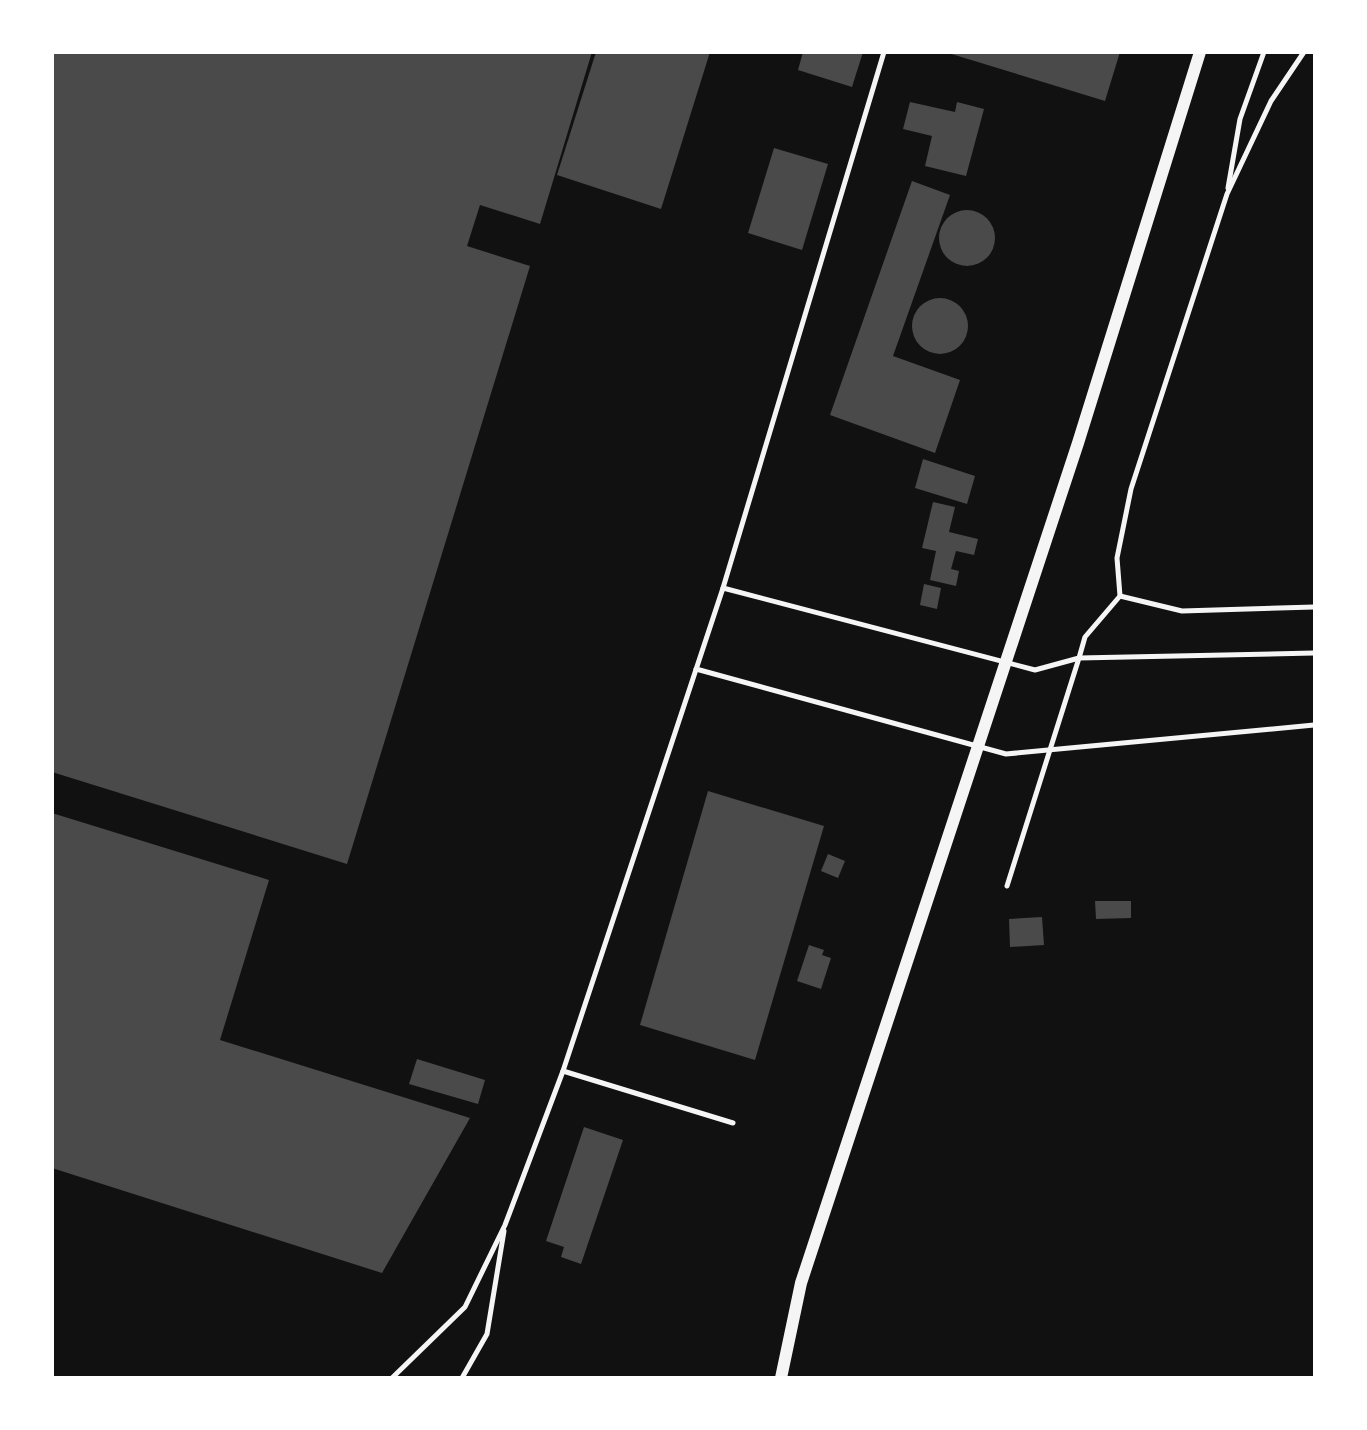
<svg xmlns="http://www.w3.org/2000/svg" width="1367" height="1430" font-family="Karla,sans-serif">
<rect width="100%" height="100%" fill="#111"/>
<g fill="#4a4a4a">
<polygon points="52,52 592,52 540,224 480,205 467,246 530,266 347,864 52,772"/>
<polygon points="596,52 710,52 661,209 557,175"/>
<polygon points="803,52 863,52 852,87 798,70"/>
<polygon points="945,52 1120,52 1105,101"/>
<polygon points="910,102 955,112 957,102 984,109 966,176 925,166 932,136 903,129"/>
<polygon points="774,148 828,164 802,250 748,233"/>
<polygon points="912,181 950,195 893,356 960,380 935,453 830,415"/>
<circle cx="967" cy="238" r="28"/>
<circle cx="940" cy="326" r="28"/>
<polygon points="923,459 975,476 967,504 915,488"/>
<polygon points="933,502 955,507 949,532 978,539 974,555 956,551 951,569 959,571 956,586 930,580 936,551 922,548"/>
<polygon points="924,584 941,588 937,609 920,605"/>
<polygon points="708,791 824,826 755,1060 640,1025"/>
<polygon points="52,813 269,880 220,1040 470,1118 382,1273 52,1168"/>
<polygon points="828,854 845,861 838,878 821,871"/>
<polygon points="1095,901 1131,901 1131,918 1096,919"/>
<polygon points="1042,917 1044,945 1010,947 1009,919"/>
<polygon points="809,945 824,950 822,955 831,958 821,989 797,981"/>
<polygon points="417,1059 485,1080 478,1104 409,1084"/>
<polygon points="584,1127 623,1140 581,1264 561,1257 564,1247 546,1241"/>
</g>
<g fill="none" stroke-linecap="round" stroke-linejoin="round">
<g stroke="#f5f5f5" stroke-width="5">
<polyline points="1228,188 1240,119 1264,52"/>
<polyline points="723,588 884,52"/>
<polyline points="1120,596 1182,611 1314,607"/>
<polyline points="696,669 1006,754 1314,725"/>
<polyline points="1007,886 1079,658 1314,653"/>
<polyline points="563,1071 733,1123"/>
<polyline points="392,1378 465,1307 505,1225 563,1071 723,588 1035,670 1079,658 1085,637 1120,596 1117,558 1131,489 1227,194 1271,101 1304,52"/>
<polyline points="462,1378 487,1334 504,1231"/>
</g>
<polyline stroke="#f5f5f5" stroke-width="12" points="781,1378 801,1283 1078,443 1200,52"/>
</g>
<rect width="1367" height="1430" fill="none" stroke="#ffffff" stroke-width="108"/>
</svg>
